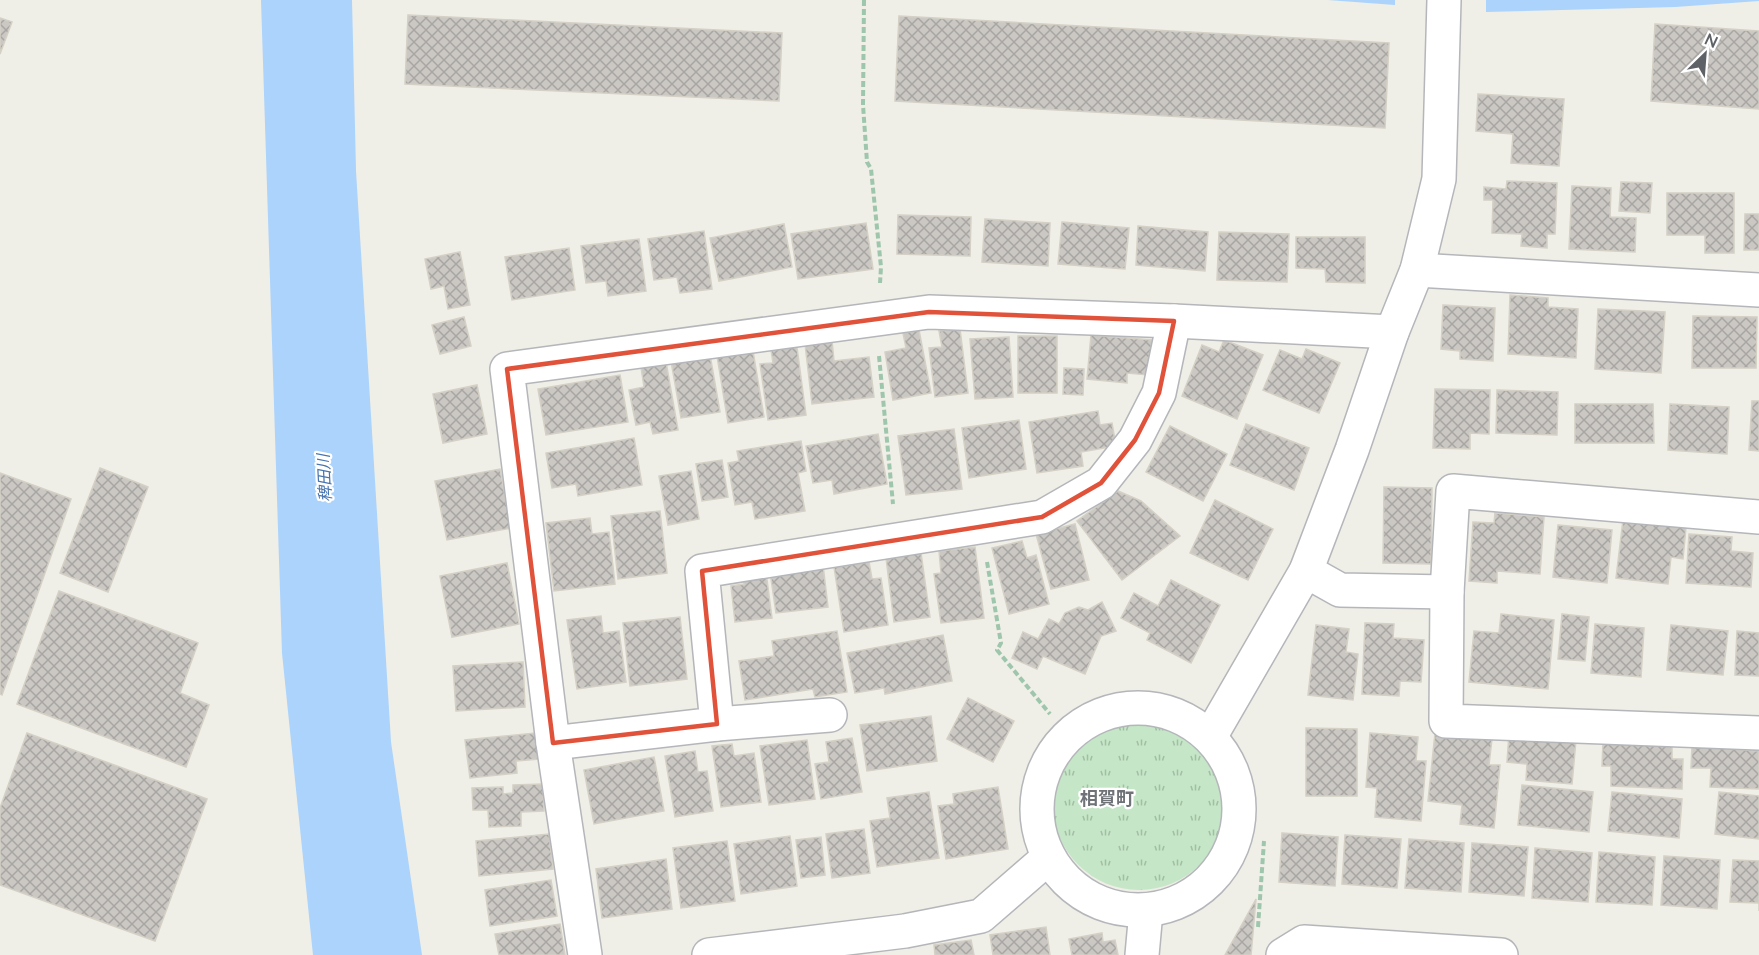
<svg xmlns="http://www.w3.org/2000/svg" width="1759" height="955" font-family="Lato,'Noto Sans JP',sans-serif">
<defs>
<pattern id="grass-tufts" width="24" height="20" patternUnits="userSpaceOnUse" patternTransform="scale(1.5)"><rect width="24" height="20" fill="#c5e6c7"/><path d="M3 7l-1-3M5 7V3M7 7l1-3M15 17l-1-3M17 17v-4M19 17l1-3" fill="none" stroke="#a3bea5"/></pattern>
<pattern id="building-cross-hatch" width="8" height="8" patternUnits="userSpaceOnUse" patternTransform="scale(1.5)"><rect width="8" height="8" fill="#cbc8c4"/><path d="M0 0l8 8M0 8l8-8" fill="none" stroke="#a8a6a3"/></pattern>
</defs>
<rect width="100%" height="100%" fill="#efeee7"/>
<circle fill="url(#grass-tufts)" cx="1139" cy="804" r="86"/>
<g fill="#abd3fb">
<polygon points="261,0 352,0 356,171 391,742 422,955 313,955 282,653"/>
<polygon points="1328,0 1395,0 1395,5"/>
<polygon points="1486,0 1759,0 1759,1 1675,7 1486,12"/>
</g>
<g fill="url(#building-cross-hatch)" stroke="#d4d0c5" stroke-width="1.5">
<polygon points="408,15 782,33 779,101 405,84"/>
<polygon points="899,16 1389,43 1385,128 895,101"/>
<polygon points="0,18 12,22 0,54"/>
<polygon points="1655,24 1759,31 1759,109 1651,101"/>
<polygon points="1478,94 1564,99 1559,166 1511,163 1513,134 1476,131"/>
<polygon points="1507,181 1557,183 1555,234 1547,234 1547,248 1521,246 1522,234 1492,233 1493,200 1484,200 1484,187 1506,189"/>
<polygon points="1621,182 1652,183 1650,213 1619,211"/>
<polygon points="1572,186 1611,188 1610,217 1636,218 1635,252 1569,249"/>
<polygon points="1667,193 1734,193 1734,253 1705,253 1705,235 1667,235"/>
<polygon points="1745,214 1759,214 1759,250 1744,250"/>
<polygon points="898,215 971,217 970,256 897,254"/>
<polygon points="985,219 1050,223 1048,266 982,262"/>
<polygon points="1062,222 1129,228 1125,269 1058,264"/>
<polygon points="866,223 873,269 798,279 791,234"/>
<polygon points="784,224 792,267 719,281 710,238"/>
<polygon points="1138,226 1208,232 1205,271 1136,265"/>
<polygon points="704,231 712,289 680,293 677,277 654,280 648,239"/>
<polygon points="1219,232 1289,234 1287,282 1217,280"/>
<polygon points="1296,237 1365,237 1365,283 1326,282 1325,269 1296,268"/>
<polygon points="639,239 646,291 608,296 606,281 586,283 581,246"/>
<polygon points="569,248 575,290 512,300 505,257"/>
<polygon points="460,252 470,305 448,309 444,286 431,289 425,259"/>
<polygon points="1510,295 1548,298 1548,307 1578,309 1576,358 1508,354"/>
<polygon points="1443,305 1495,308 1493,361 1460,359 1460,351 1441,349"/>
<polygon points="1598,309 1665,312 1661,373 1595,369"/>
<polygon points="1693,316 1757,317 1756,368 1692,368"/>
<polygon points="464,317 471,346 440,354 432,325"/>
<polygon points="960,329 968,393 935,397 929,348 942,347 939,331"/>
<polygon points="919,330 931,393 893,400 885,352 906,348 903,333"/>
<polygon points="1091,335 1152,340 1149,375 1127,373 1127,383 1087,379"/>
<rect x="1018" y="336" width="39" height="57"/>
<polygon points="1009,337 1013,397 975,399 970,339"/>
<polygon points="796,340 806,415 768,420 760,364 773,363 770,343"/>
<polygon points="1224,340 1263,355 1237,419 1182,396 1202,345 1219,352"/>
<polygon points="832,341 834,361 869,357 874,397 812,404 805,344"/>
<polygon points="1306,349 1340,363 1319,413 1263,390 1280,350 1302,359"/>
<polygon points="753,351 764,417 728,423 717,356"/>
<polygon points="710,355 720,412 681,418 671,361"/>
<polygon points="666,362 678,430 653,434 650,422 636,425 629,390 644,387 641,367"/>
<polygon points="1064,368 1084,369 1083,395 1063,394"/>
<polygon points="620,375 628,422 546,435 538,389"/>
<polygon points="477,385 487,434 443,443 433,394"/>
<polygon points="1435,389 1490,390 1489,434 1470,433 1470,449 1433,448"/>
<polygon points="1497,390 1558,392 1557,435 1496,433"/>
<polygon points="1752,401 1759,401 1759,451 1749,450"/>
<polygon points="1575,404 1653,404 1654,443 1575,443"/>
<polygon points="1670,404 1729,407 1727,454 1668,450"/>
<polygon points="1098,411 1100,425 1112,423 1116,446 1081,452 1083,466 1037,473 1029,422"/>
<polygon points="1019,420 1026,469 969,478 962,428"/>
<polygon points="1246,424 1309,448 1294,490 1230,465"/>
<polygon points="1170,426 1227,454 1203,501 1146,472"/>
<polygon points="954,429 962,489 906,495 898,436"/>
<polygon points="878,434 887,484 834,494 832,480 813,483 806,446"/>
<polygon points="634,438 642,485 578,496 576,484 552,488 546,453"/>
<polygon points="801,441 806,471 798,473 805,511 755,519 752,502 735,505 728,463 739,461 737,451"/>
<polygon points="722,460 728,497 702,501 696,464"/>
<polygon points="100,468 148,487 108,592 60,573"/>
<polygon points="500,469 511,528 447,540 435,481"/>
<polygon points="691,471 699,519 668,525 659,476"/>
<polygon points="0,473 71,499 2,695 0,694"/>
<polygon points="1384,487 1432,488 1431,564 1383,563"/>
<polygon points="1118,491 1141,501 1180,536 1122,580 1077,521"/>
<polygon points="1215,500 1273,529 1248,580 1190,553"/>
<polygon points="660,511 667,573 618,579 611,516"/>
<polygon points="1495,513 1544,517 1540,574 1497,571 1497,583 1469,581 1473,522 1494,523"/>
<polygon points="590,518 592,534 609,532 615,584 554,591 546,523"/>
<polygon points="1623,520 1686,527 1683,559 1671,557 1668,584 1616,578"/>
<polygon points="1075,524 1089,580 1051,589 1036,534"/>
<polygon points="1558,525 1612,530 1607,583 1553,577"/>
<polygon points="1689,534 1732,537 1731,551 1753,553 1751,587 1686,583"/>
<polygon points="1022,541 1027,558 1036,555 1049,604 1009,614 992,548"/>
<polygon points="975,547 984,618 941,623 934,574 941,573 939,551"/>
<polygon points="921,553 930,617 894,622 886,558"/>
<polygon points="869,562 872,579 881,578 888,625 844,632 834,567"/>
<polygon points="507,563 519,624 452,637 440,576"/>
<polygon points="823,565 828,607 776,613 770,572"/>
<polygon points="766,572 772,618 735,622 731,586 744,584 743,575"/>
<polygon points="1171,580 1220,605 1191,663 1147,640 1150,633 1121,618 1134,593 1158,606"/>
<polygon points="59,591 198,643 180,693 209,705 186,767 17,704"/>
<polygon points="1102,602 1116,631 1101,636 1085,674 1043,656 1037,669 1012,658 1023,632 1038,639 1049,619 1059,624 1065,613 1079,607 1088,610"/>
<polygon points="1501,614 1554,620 1548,689 1469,682 1474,631 1499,633"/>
<polygon points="1562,614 1589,617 1585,661 1558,659"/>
<polygon points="601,616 603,633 619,631 626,682 577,689 567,620"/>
<polygon points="680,617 687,679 630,686 623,623"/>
<polygon points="1365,623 1394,624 1393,638 1424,640 1421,682 1400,681 1399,696 1362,694"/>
<polygon points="1595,624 1644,628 1641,677 1591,673"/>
<polygon points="1316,625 1349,629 1346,652 1358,654 1353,700 1308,695"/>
<polygon points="1671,625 1728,631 1723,675 1667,670"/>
<polygon points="837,631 847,692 815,697 813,689 745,700 739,661 774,656 772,641"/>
<polygon points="1737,631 1759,633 1759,676 1735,675"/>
<polygon points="943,635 952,681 885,694 884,688 855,693 847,653"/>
<polygon points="523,662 525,707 456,711 453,666"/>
<polygon points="968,698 1014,721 993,762 947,739"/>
<polygon points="931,716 937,761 867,771 860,725"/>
<polygon points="1306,728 1357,729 1357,796 1306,796"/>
<polygon points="27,733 207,799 155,941 0,885 0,808"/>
<polygon points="536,733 539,759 516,761 517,773 470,778 465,740"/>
<polygon points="1370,733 1418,737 1416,761 1426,761 1421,821 1375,817 1377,788 1366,787"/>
<polygon points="1435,733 1492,739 1489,765 1500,765 1494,828 1460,824 1462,805 1428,801"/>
<polygon points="1509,734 1576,740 1572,784 1526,780 1527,764 1507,762"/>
<polygon points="852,738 862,792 821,799 815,764 829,762 826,742"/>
<polygon points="807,740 815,799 769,805 760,746"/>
<polygon points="1603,742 1672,745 1672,759 1683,759 1682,789 1611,786 1611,766 1602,766"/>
<polygon points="732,744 734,756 754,753 761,802 721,807 712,746"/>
<polygon points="1692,746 1759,751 1759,789 1710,787 1711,768 1691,768"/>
<polygon points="695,751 698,772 707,771 713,811 675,817 665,756"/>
<polygon points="654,757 664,811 594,824 584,770"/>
<polygon points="543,784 544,811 521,812 521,826 489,827 488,810 473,810 472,788 503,787 503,794 513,793 513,785"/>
<polygon points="1522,785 1593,792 1589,832 1518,825"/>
<polygon points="998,787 1008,849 946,859 938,806 954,804 953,794"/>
<polygon points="929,792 939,858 877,867 870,821 890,818 887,798"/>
<polygon points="1612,792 1682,799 1679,838 1608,831"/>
<polygon points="1719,792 1759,796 1759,839 1715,834"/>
<polygon points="864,829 870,873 832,878 826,834"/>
<polygon points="1282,833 1338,837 1335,886 1279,882"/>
<polygon points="549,834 553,869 479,876 476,841"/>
<polygon points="1345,835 1401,839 1397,888 1342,884"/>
<polygon points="790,836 797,886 741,894 734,844"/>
<polygon points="821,837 825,875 801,878 796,840"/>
<polygon points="1409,839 1464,843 1461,892 1405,888"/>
<polygon points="727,841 735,901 681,908 673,848"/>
<polygon points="1472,843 1528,847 1524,896 1469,892"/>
<polygon points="1535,848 1592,853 1588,902 1532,898"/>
<polygon points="1599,852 1655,857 1652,905 1596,902"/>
<polygon points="1664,856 1720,860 1717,909 1661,905"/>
<polygon points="666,859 672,909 602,918 596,869"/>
<polygon points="1733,860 1759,861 1759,911 1759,903 1730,902"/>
<polygon points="551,880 557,916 490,926 485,890"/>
<polygon points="1256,899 1251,955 1225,955"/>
<polygon points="560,924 565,955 499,955 495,934"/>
<polygon points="1046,927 1050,955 993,955 990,935"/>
<polygon points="1102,933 1103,942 1115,940 1118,955 1072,955 1069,939"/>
<polygon points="971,940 974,955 935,955 934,945"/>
</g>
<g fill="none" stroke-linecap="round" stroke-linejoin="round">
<g stroke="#b4b6ba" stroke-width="36">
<g id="street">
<polyline points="1417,270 1759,290"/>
<polyline points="1759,517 1453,491 1447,592 1446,721 1759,733"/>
<polyline points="1306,571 1340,590 1447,592"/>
<circle cx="1138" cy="809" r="101"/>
<polyline points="717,724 830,715"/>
<polyline points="1210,737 1306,571 1352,450 1392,332 1417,270 1439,179 1444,0"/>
<polyline points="553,743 717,724 702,571 1042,517 1101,483 1135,440 1159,393 1174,321"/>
<polyline points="585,955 553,743 507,369 929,312 1174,321 1392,332"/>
<polyline points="709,955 905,931 981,916 1049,857"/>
<polyline points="1142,955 1146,911"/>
<polyline points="1283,955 1304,942 1501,955"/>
</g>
</g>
<g stroke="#9ec6ac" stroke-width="4" stroke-dasharray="6 3" stroke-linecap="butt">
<polyline points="864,0 863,105 867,162 871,169 881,267 880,283"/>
<polyline points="879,356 893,504"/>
<polyline points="987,562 1001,643 997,650 1050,714"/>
<polyline points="1258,927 1264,841"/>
</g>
<use href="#street" stroke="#fff" stroke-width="33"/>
</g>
<path fill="none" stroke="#e1523b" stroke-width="4.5" stroke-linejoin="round" d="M 929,312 L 1174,321 L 1159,393 L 1135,440 L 1101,483 L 1042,517 L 702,571 L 717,724 L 553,743 L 507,369 Z"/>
<g text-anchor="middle" stroke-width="4.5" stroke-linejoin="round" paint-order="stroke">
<g font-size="16" font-style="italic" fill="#4773ae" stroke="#fff">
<text transform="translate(324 478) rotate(-93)" y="6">稗田川</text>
</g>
<g font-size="18" font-weight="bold" fill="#6f7378" stroke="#fff">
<text x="1107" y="805">相賀町</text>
</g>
</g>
<g transform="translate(1705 54) rotate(25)" stroke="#ffffff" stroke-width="4.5" paint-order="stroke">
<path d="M0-4.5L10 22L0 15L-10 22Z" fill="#5e6166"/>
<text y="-9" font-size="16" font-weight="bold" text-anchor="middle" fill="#5e6166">N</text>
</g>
</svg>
